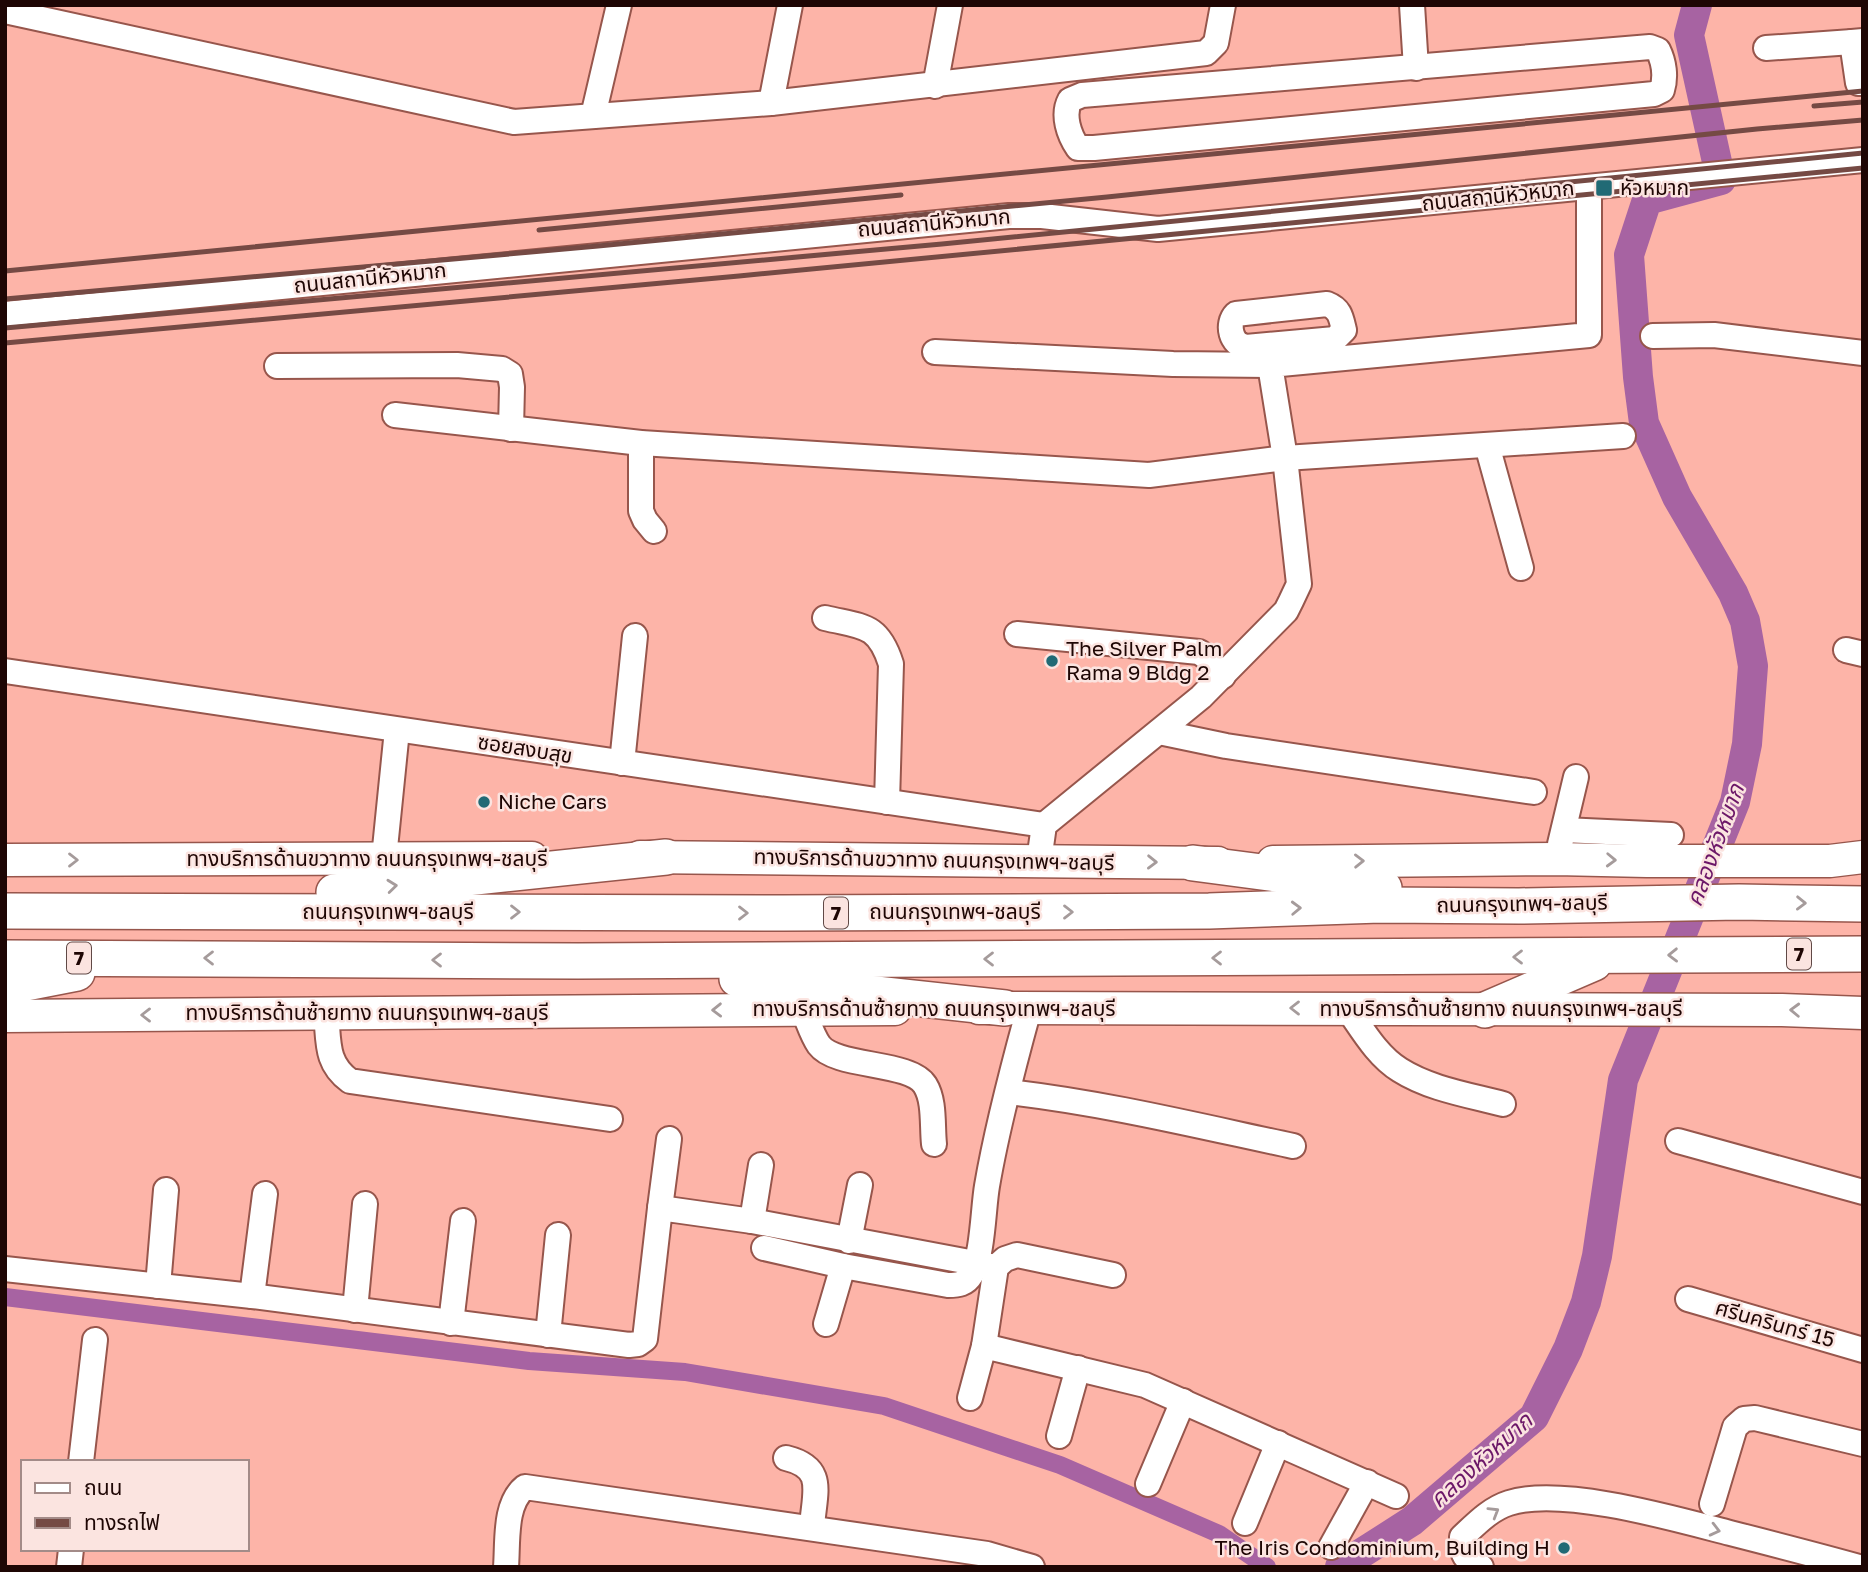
<svg xmlns="http://www.w3.org/2000/svg" width="1868" height="1572" font-family="'Golos Text','Noto Sans Thai',sans-serif">
<rect width="100%" height="100%" fill="#fdb4a8"/>
<g fill="none" stroke-linecap="round" stroke-linejoin="round">
<polyline stroke="#a763a2" stroke-width="18" points="5,1297 529,1361 685,1372 884,1406 1060,1465 1219,1534 1267,1567"/>
<polyline stroke="#a763a2" stroke-width="30" points="1340,1567 1412,1521 1534,1417 1568,1349 1586,1302 1597,1256 1623,1080 1735,802 1747,744 1753,666 1745,621 1733,593 1677,497 1644,423 1638,377 1629,255 1647,200 1721,180 1689,35 1697,5"/>
<g stroke="#97564c" stroke-width="28">
<g id="minor">
<polyline points="1412,5 1416,68"/>
<polyline points="5,11 514,122 771,103 1206,53 1216,43 1223,5"/>
<polyline points="1863,41 1852,42 1858,83 1863,83"/>
<path d="M 1650,47 L 1658,50 C 1664,62 1666,77 1662,90 L 1654,94 L 1094,148 L 1078,148 C 1069,135 1062,115 1070,100 L 1082,95 Z"/>
<polyline points="1766,48 1852,42"/>
<polyline points="935,86 950,5"/>
<polyline points="771,103 790,5"/>
<polyline points="593,116 619,5"/>
<path d="M 1327,304 C 1340,309 1341,317 1344,330 L 1335,339 L 1246,347 C 1231,345 1226,324 1236,314 Z"/>
<polyline points="5,314 1009,216 1042,216 1158,229 1863,160"/>
<polyline points="1653,336 1714,335 1863,353"/>
<polyline points="935,352 1173,364 1270,365"/>
<polyline points="277,366 457,365 502,369 510,374 512,387 511,429"/>
<polyline points="395,415 641,443 1149,475 1285,458 1623,436"/>
<polyline points="641,443 641,511 645,520 654,531"/>
<polyline points="1487,445 1521,568"/>
<path d="M 825,618 C 862,627 878,623 891,664 L 887,802"/>
<polyline points="1017,634 1199,652 1205,656 1223,676"/>
<polyline points="1846,650 1863,654"/>
<polyline points="5,671 1044,825"/>
<polyline points="1159,732 1226,746 1534,792"/>
<polyline points="622,763 635,636"/>
<polyline points="1564,830 1671,835"/>
<polyline points="1560,844 1576,777"/>
<polyline points="384,858 397,730"/>
<polyline points="1039,861 1044,825 1201,697 1286,611 1291,601 1299,584 1285,458 1270,365 1589,335 1589,187"/>
<path d="M 1347,1008 C 1362,1029 1377,1056 1400,1070 C 1430,1089 1469,1095 1503,1104"/>
<path d="M 803,1010 C 808,1021 812,1035 819,1045 C 836,1068 910,1061 925,1085 C 935,1101 932,1126 934,1144"/>
<path d="M 326,1013 C 329,1041 325,1063 350,1081 L 610,1119"/>
<path d="M 1009,1092 C 1105,1103 1199,1126 1293,1146"/>
<polyline points="1678,1141 1863,1192"/>
<polyline points="660,1208 669,1139"/>
<polyline points="752,1221 761,1165"/>
<polyline points="849,1241 860,1185"/>
<path d="M 764,1248 L 843,1266 L 948,1285 C 958,1285 966,1284 971,1275 C 983,1257 983,1209 987,1186 C 997,1127 1013,1067 1029,1009"/>
<polyline points="5,1269 252,1296 629,1345 638,1344 645,1339 660,1208 752,1221 996,1267"/>
<polyline points="158,1286 166,1190"/>
<polyline points="252,1296 265,1194"/>
<polyline points="1688,1299 1863,1350"/>
<polyline points="355,1310 365,1204"/>
<polyline points="451,1323 463,1221"/>
<polyline points="826,1324 843,1266"/>
<polyline points="548,1335 558,1235"/>
<polyline points="984,1346 1145,1385 1396,1496"/>
<polyline points="970,1398 984,1346 996,1267 1005,1259 1017,1255 1113,1275"/>
<polyline points="1059,1436 1078,1368"/>
<path d="M 786,1458 C 827,1468 814,1493 812,1527"/>
<polyline points="81,1462 95,1340"/>
<polyline points="1148,1484 1183,1401"/>
<polyline points="1712,1504 1735,1427 1744,1419 1755,1418 1863,1444"/>
<polyline points="1245,1523 1278,1443"/>
<polyline points="1331,1547 1367,1482"/>
<polyline points="69,1567 71,1549"/>
<path d="M 506,1567 C 508,1541 504,1504 525,1487 L 987,1554 L 1032,1567"/>
<path d="M 1481,1567 C 1465,1561 1461,1554 1462,1537 C 1476,1524 1490,1509 1509,1503 C 1562,1486 1676,1519 1730,1533 C 1773,1544 1816,1555 1859,1567"/>
</g>
</g>
<g stroke="#97564c" stroke-width="35">
<g id="major">
<polyline points="640,857 1218,863"/>
<polyline points="5,860 532,858"/>
<polyline points="1273,862 1556,859 1647,861 1830,861 1863,857"/>
<polyline points="979,1008 1782,1010 1863,1013"/>
<polyline points="5,1016 895,1009"/>
</g>
</g>
<g stroke="#97564c" stroke-width="38">
<g id="highway">
<polyline points="1193,863 1384,888"/>
<polyline points="334,892 666,857"/>
<polyline points="5,911 783,913 1209,911 1380,905 1519,906 1739,902 1863,904"/>
<polyline points="5,958 578,961 1863,954"/>
<polyline points="737,979 1005,1008"/>
<polyline points="5,987 77,973"/>
<polyline points="1485,1010 1594,963"/>
</g>
</g>
<use href="#minor" stroke="#fff" stroke-width="24"/>
<use href="#major" stroke="#fff" stroke-width="32"/>
<use href="#highway" stroke="#fff" stroke-width="35"/>
<g stroke="#754a44" stroke-width="5">
<polyline points="1814,106 1863,102"/>
<polyline points="539,230 901,195"/>
<polyline points="5,271 1863,91"/>
<polyline points="5,299 598,246 1107,197 1757,129 1863,120"/>
<polyline points="5,328 942,244 1863,153"/>
<polyline points="5,343 739,276 1863,168"/>
</g>
</g>
<defs><path id="oneway-chevron" d="M-2-3.5L2.5 0L-2 3.5" fill="none" stroke-width="1.6" stroke-linecap="round" stroke-linejoin="round" transform="scale(1.75)"/></defs>
<g stroke="#a59b9b">
<use href="#oneway-chevron" transform="translate(73 860)"/>
<use href="#oneway-chevron" transform="translate(1611 860) rotate(2)"/>
<use href="#oneway-chevron" transform="translate(1359 861) rotate(-1)"/>
<use href="#oneway-chevron" transform="translate(1152 862) rotate(1)"/>
<use href="#oneway-chevron" transform="translate(392 886) rotate(-6)"/>
<use href="#oneway-chevron" transform="translate(1801 903) rotate(1)"/>
<use href="#oneway-chevron" transform="translate(1296 908) rotate(-2)"/>
<use href="#oneway-chevron" transform="translate(515 912)"/>
<use href="#oneway-chevron" transform="translate(1068 912)"/>
<use href="#oneway-chevron" transform="translate(743 913)"/>
<use href="#oneway-chevron" transform="translate(1673 955) rotate(179)"/>
<use href="#oneway-chevron" transform="translate(1518 957) rotate(180)"/>
<use href="#oneway-chevron" transform="translate(209 958) rotate(-180)"/>
<use href="#oneway-chevron" transform="translate(1217 958) rotate(180)"/>
<use href="#oneway-chevron" transform="translate(989 959) rotate(180)"/>
<use href="#oneway-chevron" transform="translate(437 960) rotate(-180)"/>
<use href="#oneway-chevron" transform="translate(1295 1008) rotate(180)"/>
<use href="#oneway-chevron" transform="translate(717 1010) rotate(179)"/>
<use href="#oneway-chevron" transform="translate(1795 1010) rotate(-178)"/>
<use href="#oneway-chevron" transform="translate(146 1015) rotate(180)"/>
<use href="#oneway-chevron" transform="translate(1494 1512) rotate(-31)"/>
<use href="#oneway-chevron" transform="translate(1715 1530) rotate(14)"/>
</g>
<g fill="#216a75" stroke="#fbe4e0" stroke-width="2.5">
<rect x="1595" y="179" width="18" height="18" rx="3.5"/>
<circle cx="1052" cy="661" r="7"/>
<circle cx="484" cy="802" r="7"/>
<circle cx="1564" cy="1548" r="7"/>
</g>
<g text-anchor="middle" stroke-width="5" stroke-linejoin="round" paint-order="stroke">
<g fill="#fbe4e0" stroke="#604946" stroke-width="2">
<rect x="824" y="897.5" width="24" height="31" rx="5"/>
<rect x="1787" y="938.5" width="24" height="31" rx="5"/>
<rect x="67" y="942.5" width="24" height="31" rx="5"/>
</g>
<g font-size="19" font-weight="bold" fill="#1e0604">
<text x="836" y="920">7</text>
<text x="1799" y="961">7</text>
<text x="79" y="965">7</text>
</g>
<g font-size="21" fill="#1e0604" stroke="#fbe4e0" text-anchor="start">
<text x="1620" y="195">หัวหมาก</text>
<text x="1066" y="656">The Silver Palm<tspan x="1066" dy="24">Rama 9 Bldg 2</tspan></text>
<text x="498" y="809">Niche Cars</text>
<text x="1550" y="1555" text-anchor="end">The Iris Condominium, Building H</text>
</g>
<g font-size="21" fill="#1e0604" stroke="#fbe4e0">
<text transform="translate(1498 196) rotate(-6)" y="7">ถนนสถานีหัวหมาก</text>
<text transform="translate(934 223) rotate(-5)" y="7">ถนนสถานีหัวหมาก</text>
<text transform="translate(370 278) rotate(-6)" y="7">ถนนสถานีหัวหมาก</text>
<text transform="translate(525 749) rotate(9)" y="7">ซอยสงบสุข</text>
<text x="367" y="866">ทางบริการด้านขวาทาง ถนนกรุงเทพฯ-ชลบุรี</text>
<text transform="translate(934 860) rotate(1)" y="7">ทางบริการด้านขวาทาง ถนนกรุงเทพฯ-ชลบุรี</text>
<text transform="translate(1522 904) rotate(-1)" y="7">ถนนกรุงเทพฯ-ชลบุรี</text>
<text x="388" y="919">ถนนกรุงเทพฯ-ชลบุรี</text>
<text x="955" y="919">ถนนกรุงเทพฯ-ชลบุรี</text>
<text x="934" y="1016">ทางบริการด้านซ้ายทาง ถนนกรุงเทพฯ-ชลบุรี</text>
<text x="1501" y="1016">ทางบริการด้านซ้ายทาง ถนนกรุงเทพฯ-ชลบุรี</text>
<text x="367" y="1020">ทางบริการด้านซ้ายทาง ถนนกรุงเทพฯ-ชลบุรี</text>
<text transform="translate(1775 1324) rotate(16)" y="7">ศรีนครินทร์ 15</text>
</g>
<g font-size="23" font-style="italic" fill="#6c1768" stroke="#fbe4e0">
<text transform="translate(1715 845) rotate(-70)" y="8">คลองหัวหมาก</text>
<text transform="translate(1481 1460) rotate(-42)" y="8">คลองหัวหมาก</text>
</g>
</g>
<rect width="1868" height="1572" fill="none" stroke="#1e0604" stroke-width="14"/>
<rect x="21" y="1460" width="228" height="91" fill="#fbe4e0" stroke="#a38b88" stroke-width="2"/>
<rect x="35" y="1483" width="35" height="10" fill="#ffffff" stroke="#a38b88" stroke-width="2"/>
<text x="84" y="1495" font-size="21" fill="#1e0604">ถนน</text>
<rect x="35" y="1518" width="35" height="10" fill="#754a44" stroke="#a38b88" stroke-width="2"/>
<text x="84" y="1530" font-size="21" fill="#1e0604">ทางรถไฟ</text>
</svg>
